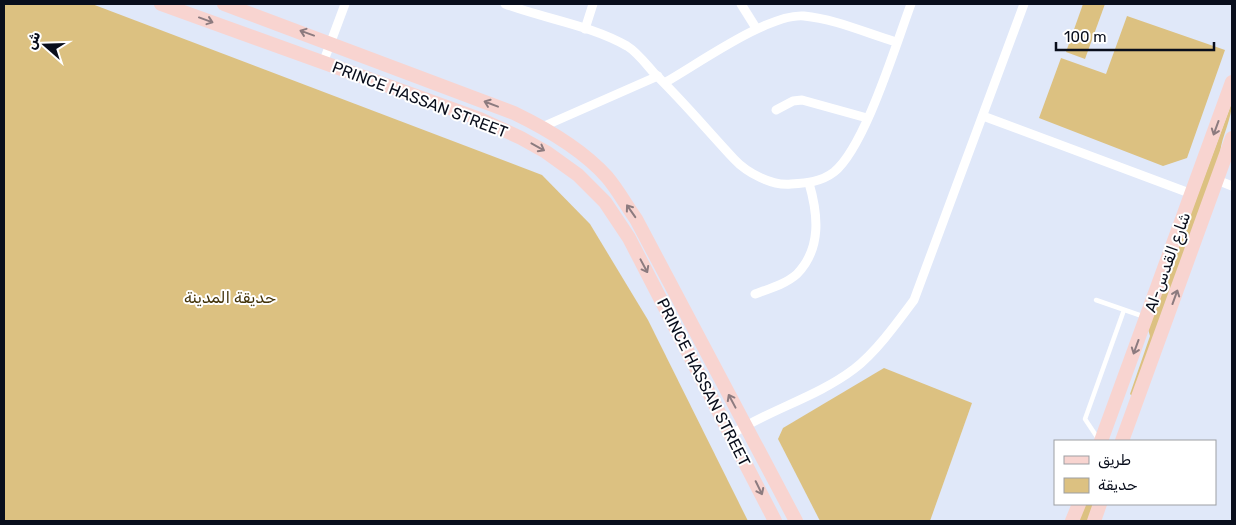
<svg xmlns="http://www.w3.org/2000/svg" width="1236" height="525" font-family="Rubik,Vazirmatn,sans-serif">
<rect width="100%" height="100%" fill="#e0e8f9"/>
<g fill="#dcc181">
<polygon points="4,4 92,4 542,175 590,224 648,320 748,521 4,521"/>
<polygon points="1083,4 1105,4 1085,59 1066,52"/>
<polygon points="1127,16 1225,50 1187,158 1163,166 1039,118 1061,58 1106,74"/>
<path d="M 1232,102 C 1232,119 1222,135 1220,153 L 1132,396 L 1130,394 L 1150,336 L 1148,329 Z"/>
<polygon points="884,368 972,403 930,521 820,521 778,439 783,428"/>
<polygon points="1085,504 1094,504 1088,521 1079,521"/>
</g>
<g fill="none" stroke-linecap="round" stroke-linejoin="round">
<g stroke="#fff" stroke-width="4.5">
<polyline points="1096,300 1145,317"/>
<polyline points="1099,440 1085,419 1124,310"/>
</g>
<g stroke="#fff" stroke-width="9">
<path d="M 505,4 C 545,19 590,25 627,46 C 637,52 646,64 654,73 C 682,100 707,130 734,159 C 747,173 772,186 791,184 C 807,183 821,182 834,172 C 865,147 896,44 911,4"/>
<polyline points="741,4 756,28"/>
<polyline points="585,29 593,4"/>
<polyline points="323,63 345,4"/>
<path d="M 666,82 C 698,64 769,13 804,16 C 835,19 866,33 896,42"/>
<polyline points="776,110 793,101 802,100 867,118"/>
<polyline points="983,116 1192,194"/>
<polyline points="542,127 658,76"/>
<polyline points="1217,180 1232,186"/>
<path d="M 755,294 C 769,289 786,284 797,274 C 822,248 818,214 809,183"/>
<path d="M 732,434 C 771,409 817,397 854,369 C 876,352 897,323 914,300 L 1024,4"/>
</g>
<g stroke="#f8d4d0" stroke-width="14">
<polyline points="161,4 480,119 521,138 546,152 578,175 605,202 629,238 775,521"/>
<path d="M 224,4 L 514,113 C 547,129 582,149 607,177 C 618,190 626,205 636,219 L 796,521"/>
<polyline points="1101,441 1232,82"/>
<polyline points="1122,441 1232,138"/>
<polyline points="1072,521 1079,504"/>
<polyline points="1094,521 1100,504"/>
</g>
</g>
<defs><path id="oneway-shaft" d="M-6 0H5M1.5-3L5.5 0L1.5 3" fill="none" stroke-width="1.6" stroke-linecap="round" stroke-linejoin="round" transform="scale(1.25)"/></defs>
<g stroke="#8c7b7f">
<use href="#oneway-shaft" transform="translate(206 20) rotate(20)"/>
<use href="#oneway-shaft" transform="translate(307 33) rotate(-160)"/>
<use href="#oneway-shaft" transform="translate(491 104) rotate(-159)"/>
<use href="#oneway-shaft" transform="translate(1216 128) rotate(110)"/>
<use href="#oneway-shaft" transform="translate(538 147) rotate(29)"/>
<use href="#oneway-shaft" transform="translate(631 211) rotate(-125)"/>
<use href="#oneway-shaft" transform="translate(644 266) rotate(62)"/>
<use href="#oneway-shaft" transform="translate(1175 297) rotate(-70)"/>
<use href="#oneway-shaft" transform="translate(1136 347) rotate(110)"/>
<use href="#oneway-shaft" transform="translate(732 401) rotate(-118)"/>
<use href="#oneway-shaft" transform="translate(759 488) rotate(64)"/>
</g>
<g text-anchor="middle" stroke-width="4" stroke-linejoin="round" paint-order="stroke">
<g font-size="16" fill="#090e1c" stroke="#fff">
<text transform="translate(420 99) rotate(21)" y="6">PRINCE HASSAN STREET</text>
<text transform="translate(1167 262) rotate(-70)" y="6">Al-شارع القدس</text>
<text transform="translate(704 382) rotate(63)" y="6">PRINCE HASSAN STREET</text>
</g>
<g font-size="16" fill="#423208" stroke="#fff">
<text x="230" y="303">حديقة المدينة</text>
</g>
</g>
<rect width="1236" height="525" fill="none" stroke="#090e1c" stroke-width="10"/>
<rect x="1054" y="440" width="162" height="65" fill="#ffffff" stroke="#9d9fa4"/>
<rect x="1064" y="456" width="25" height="8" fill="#f8d4d0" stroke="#9d9fa4"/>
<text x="1098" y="465" font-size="15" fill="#090e1c">طريق</text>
<rect x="1064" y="478" width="25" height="15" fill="#dcc181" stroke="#9d9fa4"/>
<text x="1098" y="490" font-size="15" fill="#090e1c">حديقة</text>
<g transform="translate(45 45) rotate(290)" stroke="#ffffff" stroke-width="4" paint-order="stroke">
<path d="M0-4L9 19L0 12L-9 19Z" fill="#090e1c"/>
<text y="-8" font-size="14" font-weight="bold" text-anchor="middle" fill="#090e1c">ش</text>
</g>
<path d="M1056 42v8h158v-8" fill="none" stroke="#090e1c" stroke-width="2.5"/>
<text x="1064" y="42" font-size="15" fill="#090e1c" stroke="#ffffff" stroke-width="4" paint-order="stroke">100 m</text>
</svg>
